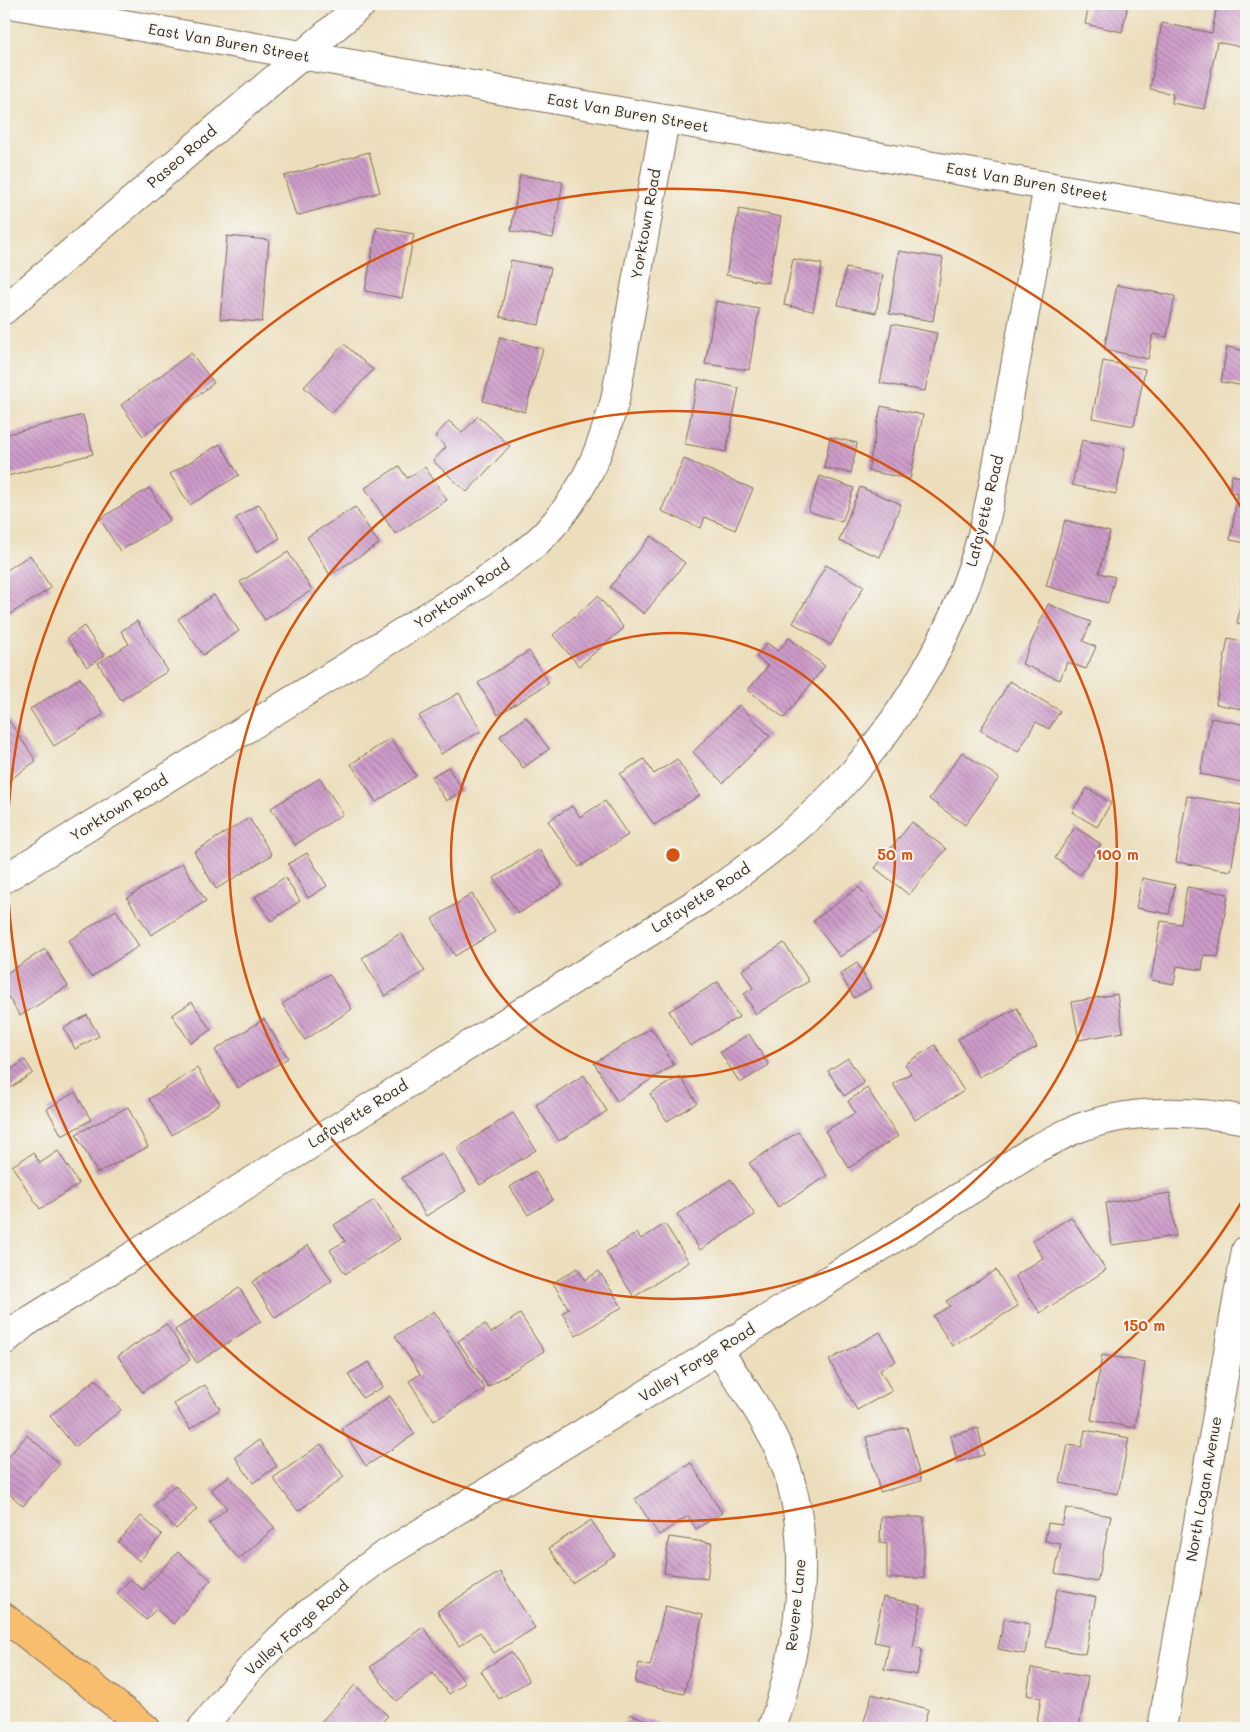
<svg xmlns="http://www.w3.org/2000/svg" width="1250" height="1732" font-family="Mali,sans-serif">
<defs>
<pattern id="building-back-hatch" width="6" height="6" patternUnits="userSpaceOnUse" patternTransform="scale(1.25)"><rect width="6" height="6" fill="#cd9bc9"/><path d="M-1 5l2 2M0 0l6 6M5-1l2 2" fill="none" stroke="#a87fa3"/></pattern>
</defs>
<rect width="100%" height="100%" fill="#f6f6f2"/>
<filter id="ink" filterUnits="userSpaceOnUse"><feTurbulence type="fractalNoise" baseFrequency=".02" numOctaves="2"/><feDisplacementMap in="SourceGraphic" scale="10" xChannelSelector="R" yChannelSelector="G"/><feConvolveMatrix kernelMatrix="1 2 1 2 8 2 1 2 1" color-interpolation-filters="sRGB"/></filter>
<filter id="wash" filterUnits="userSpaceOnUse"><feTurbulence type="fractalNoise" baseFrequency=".0096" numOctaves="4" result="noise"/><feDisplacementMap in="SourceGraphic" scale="20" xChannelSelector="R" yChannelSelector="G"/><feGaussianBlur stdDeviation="1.12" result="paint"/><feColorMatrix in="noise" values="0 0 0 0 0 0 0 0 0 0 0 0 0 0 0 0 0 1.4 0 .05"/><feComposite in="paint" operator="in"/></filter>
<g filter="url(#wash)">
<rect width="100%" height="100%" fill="#ecdebc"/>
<g id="blocks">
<g fill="url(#building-back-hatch)">
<polygon points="1089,4 1128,4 1122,32 1085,24"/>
<polygon points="1217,4 1246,9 1246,48 1217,42 1204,109 1172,103 1173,94 1150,89 1162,23 1212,33"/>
<polygon points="369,152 380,192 296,216 284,176"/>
<polygon points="520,175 563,182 553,238 511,231"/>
<polygon points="739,209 781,217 768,283 726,275"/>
<polygon points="377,227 414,234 402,298 365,291"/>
<polygon points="227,236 269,240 262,322 220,319"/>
<polygon points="899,251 943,258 933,321 889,314"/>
<polygon points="793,259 822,264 813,311 784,305"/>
<polygon points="511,260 551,268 539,325 500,317"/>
<polygon points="846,268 883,275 876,313 838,305"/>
<polygon points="1117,285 1175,296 1167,337 1153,334 1148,359 1104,349"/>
<polygon points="716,301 759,309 749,370 705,364"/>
<polygon points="892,324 937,333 925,391 880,383"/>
<polygon points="500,337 543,349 525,412 483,401"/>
<polygon points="344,344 373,370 332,413 304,387"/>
<polygon points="1227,347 1246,351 1246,386 1221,382"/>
<polygon points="191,353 214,383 143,436 121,405"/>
<polygon points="1103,361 1145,369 1134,426 1092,418"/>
<polygon points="698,379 739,388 726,452 685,444"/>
<polygon points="881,406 923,415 910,479 868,471"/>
<polygon points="83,415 93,454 7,476 4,465 4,435"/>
<polygon points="478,416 510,446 467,492 433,461 446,447 435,436 449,421 462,433"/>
<polygon points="830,437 857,443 851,473 824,468"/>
<polygon points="1082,440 1125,448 1116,494 1072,485"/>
<polygon points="220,444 239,475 190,505 170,474"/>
<polygon points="684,459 753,489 735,530 705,517 701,528 661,511"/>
<polygon points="399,466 407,478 425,467 447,500 395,534 365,488"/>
<polygon points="1232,475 1246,478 1246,543 1230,540 1238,494 1229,492"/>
<polygon points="820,476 854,488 842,522 808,511"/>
<polygon points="860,487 901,504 880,557 839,541"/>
<polygon points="149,488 170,520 120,551 100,519"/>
<polygon points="259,504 280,538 257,552 236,518"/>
<polygon points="355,507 379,544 330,575 307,537"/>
<polygon points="1065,520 1110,532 1099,573 1115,577 1108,603 1046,586"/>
<polygon points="651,536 685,563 644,614 610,587"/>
<polygon points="288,552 312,590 265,620 240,582"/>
<polygon points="30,555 51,588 4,618 4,572"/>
<polygon points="826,565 864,586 831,645 793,623"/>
<polygon points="1245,582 1246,582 1246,625 1237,623"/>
<polygon points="214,595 239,631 203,655 178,619"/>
<polygon points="598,596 624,628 579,666 553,635"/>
<polygon points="1048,604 1091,622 1083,641 1096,647 1086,669 1067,662 1060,680 1022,664"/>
<polygon points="137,621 168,671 121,700 98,663 129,644 121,631"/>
<polygon points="84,626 104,656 87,667 67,638"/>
<polygon points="789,638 825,666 784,718 748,690 768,666 756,657 767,643 778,651"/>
<polygon points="1228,638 1246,642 1246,710 1216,704"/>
<polygon points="529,651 549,683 498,715 478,683"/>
<polygon points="80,678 104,714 54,746 30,709"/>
<polygon points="1010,681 1060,711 1049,729 1036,722 1018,752 980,730"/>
<polygon points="459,693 481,731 441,754 419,716"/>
<polygon points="739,705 770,736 723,783 693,752"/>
<polygon points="4,713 36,761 4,784"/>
<polygon points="526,717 549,749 523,768 500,736"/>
<polygon points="1211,718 1246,725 1246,761 1242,782 1200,774"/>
<polygon points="391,738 416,776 376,802 351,764"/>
<polygon points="962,752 999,778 965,825 929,799"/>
<polygon points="644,759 654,774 677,759 700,795 654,825 620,774"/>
<polygon points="448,767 463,790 446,801 431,777"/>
<polygon points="320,778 343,814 295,845 271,808"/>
<polygon points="1087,788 1111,803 1097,827 1072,812"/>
<polygon points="1187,796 1242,805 1231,871 1176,862"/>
<polygon points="605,801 628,835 579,867 548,821 572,806 580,817"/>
<polygon points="249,818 272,855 216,889 194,852"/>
<polygon points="912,822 946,849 909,895 875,868"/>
<polygon points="1075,827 1101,844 1080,875 1055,858"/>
<polygon points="539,849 562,885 518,914 494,878"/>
<polygon points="307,853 327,886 308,898 288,864"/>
<polygon points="182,863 206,901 151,935 127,898"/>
<polygon points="285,877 300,901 271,921 255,897"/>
<polygon points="1142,878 1175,885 1169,914 1136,908"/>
<polygon points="859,887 886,924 840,957 813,921"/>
<polygon points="1187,887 1228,894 1218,957 1204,955 1202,970 1177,966 1174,984 1151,980 1161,921 1181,924"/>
<polygon points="472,894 495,932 455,956 432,919"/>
<polygon points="116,910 139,946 91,977 68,941"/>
<polygon points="401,933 425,971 385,996 362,958"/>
<polygon points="784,943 809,981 756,1014 744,994 753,988 742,970"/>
<polygon points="45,949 68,986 20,1016 4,990 4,975"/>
<polygon points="857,963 871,988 854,998 840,974"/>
<polygon points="329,974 352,1009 305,1040 282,1004"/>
<polygon points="718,982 739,1017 690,1046 669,1011"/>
<polygon points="1117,994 1123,1032 1079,1040 1072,1002"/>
<polygon points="192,1002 211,1030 191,1043 172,1015"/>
<polygon points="1017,1008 1037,1047 979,1077 958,1039"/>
<polygon points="87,1015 99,1036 75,1049 64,1028"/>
<polygon points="264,1019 288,1058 238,1088 215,1050"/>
<polygon points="651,1028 674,1065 617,1101 594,1063"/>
<polygon points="749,1034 769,1065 740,1083 720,1052"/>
<polygon points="935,1045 964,1091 915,1120 893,1084 911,1073 905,1064"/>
<polygon points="848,1058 864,1083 844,1096 828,1071"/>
<polygon points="25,1060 33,1073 4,1092 4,1074"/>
<polygon points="197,1068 220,1104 172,1135 149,1099"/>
<polygon points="584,1075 607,1111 559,1141 536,1105"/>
<polygon points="680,1076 697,1103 667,1121 650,1094"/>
<polygon points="867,1088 898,1136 849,1168 825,1131 855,1113 848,1101"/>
<polygon points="75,1092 91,1120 62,1136 47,1109"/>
<polygon points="128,1107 148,1147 97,1173 76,1134"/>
<polygon points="513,1113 536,1150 480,1185 457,1148"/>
<polygon points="798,1132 827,1176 778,1207 749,1163"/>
<polygon points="58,1151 79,1184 40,1209 12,1166 33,1153 40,1163"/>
<polygon points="442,1153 466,1191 426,1216 402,1178"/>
<polygon points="535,1171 553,1200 528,1215 510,1187"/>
<polygon points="731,1179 755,1215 700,1250 677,1214"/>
<polygon points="1170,1193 1176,1236 1112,1245 1106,1203"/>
<polygon points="374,1200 400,1239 345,1274 330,1250 345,1241 334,1225"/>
<polygon points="1071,1217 1106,1270 1040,1313 1015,1276 1043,1258 1032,1241"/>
<polygon points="665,1224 689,1262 634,1297 606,1252 637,1233 641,1239"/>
<polygon points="308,1245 332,1281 275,1318 252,1282"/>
<polygon points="577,1268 585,1280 599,1271 622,1307 576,1336 562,1313 569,1309 553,1283"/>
<polygon points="996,1270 1018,1306 952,1346 933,1316 950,1306 946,1301"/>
<polygon points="239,1288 261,1321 197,1363 175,1330"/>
<polygon points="434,1311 485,1389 434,1421 409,1381 420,1374 395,1336"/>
<polygon points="520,1314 544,1351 488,1387 458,1341 485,1324 491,1333"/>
<polygon points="166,1324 190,1360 142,1392 118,1356"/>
<polygon points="880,1332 896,1361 880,1370 892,1391 857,1410 829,1360"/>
<polygon points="1102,1355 1145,1362 1135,1428 1091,1420"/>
<polygon points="369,1362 383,1387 362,1398 348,1374"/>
<polygon points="96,1379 121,1410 75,1447 50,1416"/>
<polygon points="205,1385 220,1409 190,1429 174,1404"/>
<polygon points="390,1396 415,1434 366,1466 341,1428"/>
<polygon points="907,1427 921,1481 880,1492 866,1437"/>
<polygon points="978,1428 984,1455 957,1462 951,1436"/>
<polygon points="1085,1430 1129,1438 1118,1494 1060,1483 1068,1445 1082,1447"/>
<polygon points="27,1435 60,1464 23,1506 4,1489 4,1462"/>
<polygon points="259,1440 277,1466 253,1483 235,1457"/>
<polygon points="321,1444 344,1477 298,1511 273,1478"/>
<polygon points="691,1463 722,1513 696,1529 688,1516 659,1535 635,1499"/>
<polygon points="229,1476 275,1528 239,1559 209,1524 227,1508 211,1490"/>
<polygon points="175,1485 197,1509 176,1529 154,1505"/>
<polygon points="1066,1508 1111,1516 1097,1582 1055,1573 1061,1544 1045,1541 1048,1523 1062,1525"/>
<polygon points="141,1516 162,1535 139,1561 118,1542"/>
<polygon points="881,1517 924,1517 924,1578 887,1578 887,1544 880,1543"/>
<polygon points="591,1520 615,1555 572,1583 549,1548"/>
<polygon points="669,1537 712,1543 707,1579 664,1573"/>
<polygon points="178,1552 211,1580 173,1624 156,1609 146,1620 117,1594 130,1579 143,1590"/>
<polygon points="500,1572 535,1628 494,1653 480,1632 459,1646 437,1611"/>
<polygon points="1057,1589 1096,1597 1085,1654 1046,1647"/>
<polygon points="883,1597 921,1605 913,1647 922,1649 917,1675 884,1669 889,1645 874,1642"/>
<polygon points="665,1606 703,1615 684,1694 635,1683 639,1663 650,1666"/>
<polygon points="1004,1619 1030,1624 1025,1654 998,1649"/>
<polygon points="423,1627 465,1683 449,1694 433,1673 396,1701 370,1667"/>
<polygon points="511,1652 529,1681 499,1699 481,1671"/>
<polygon points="1031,1668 1088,1677 1079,1728 1036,1728 1041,1698 1027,1695"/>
<polygon points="355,1685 388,1716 376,1728 317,1728 316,1727"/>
<polygon points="872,1694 928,1709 923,1728 862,1728"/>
<polygon points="630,1714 661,1725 659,1728 625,1728"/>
</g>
</g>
</g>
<g filter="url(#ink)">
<use href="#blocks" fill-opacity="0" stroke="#796955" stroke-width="1"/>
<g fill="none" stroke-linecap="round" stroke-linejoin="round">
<g stroke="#796955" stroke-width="30">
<g id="minor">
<polyline points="10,4 1246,221"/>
<polyline points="4,310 362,4"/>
<path d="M 4,879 L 483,582 C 504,566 530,551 547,532 C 584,492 601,451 615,400 L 665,120"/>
<path d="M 4,1341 L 24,1324 L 715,891 C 763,857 813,819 851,775 C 910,708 958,624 981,538 C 994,491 1001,442 1010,394 C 1023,325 1035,255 1048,186"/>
<path d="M 718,1350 C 740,1382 761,1412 778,1447 C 817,1532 801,1643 772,1728"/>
<path d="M 202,1728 C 216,1711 229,1694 243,1677 C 283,1631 332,1593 381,1557 L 718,1350 L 1037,1148 C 1051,1142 1065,1133 1079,1128 C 1133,1108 1191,1110 1246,1120"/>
<polyline points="1162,1728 1246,1250"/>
</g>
</g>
<g stroke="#796955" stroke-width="30">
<polyline id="major" points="4,1617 146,1728"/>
</g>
<use href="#minor" stroke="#fff" stroke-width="28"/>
<use href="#major" stroke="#f9be6d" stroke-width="28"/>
</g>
</g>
<g fill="none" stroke="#d7540e" stroke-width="2.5">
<circle cx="673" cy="855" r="222"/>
<circle cx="673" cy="855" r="444"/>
<path d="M1244 1198A666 666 0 1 1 1244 512"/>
</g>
<g text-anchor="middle" stroke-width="4" stroke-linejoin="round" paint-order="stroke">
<g font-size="15" fill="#3b2a1e" stroke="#f6f6f2">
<text transform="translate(229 43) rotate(10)" y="5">East Van Buren Street</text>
<text transform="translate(628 113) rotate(10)" y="5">East Van Buren Street</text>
<text transform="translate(182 157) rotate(-41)" y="5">Paseo Road</text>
<text transform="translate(1027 182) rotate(10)" y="5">East Van Buren Street</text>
<text transform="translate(646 224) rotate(-80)" y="5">Yorktown Road</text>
<text transform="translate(985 511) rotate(-76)" y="5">Lafayette Road</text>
<text transform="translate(462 594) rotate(-34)" y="5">Yorktown Road</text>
<text transform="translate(119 808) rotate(-32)" y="5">Yorktown Road</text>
<text transform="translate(701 898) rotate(-33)" y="5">Lafayette Road</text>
<text transform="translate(358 1114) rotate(-32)" y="5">Lafayette Road</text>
<text transform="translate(697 1363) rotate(-32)" y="5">Valley Forge Road</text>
<text transform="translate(1204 1489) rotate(-80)" y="5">North Logan Avenue</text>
<text transform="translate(796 1605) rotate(-84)" y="5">Revere Lane</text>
<text transform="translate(297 1628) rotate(-42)" y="5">Valley Forge Road</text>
</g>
</g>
<circle cx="673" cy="855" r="8" fill="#d7540e" stroke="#f6f6f2" stroke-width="2.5"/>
<g font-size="15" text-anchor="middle" font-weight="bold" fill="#d7540e" stroke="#f6f6f2" stroke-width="4" stroke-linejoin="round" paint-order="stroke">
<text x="895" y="860">50 m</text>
<text x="1117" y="860">100 m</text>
<text x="1144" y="1331">150 m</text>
</g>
<rect width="1250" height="1732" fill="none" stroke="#f6f6f2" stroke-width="20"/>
</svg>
